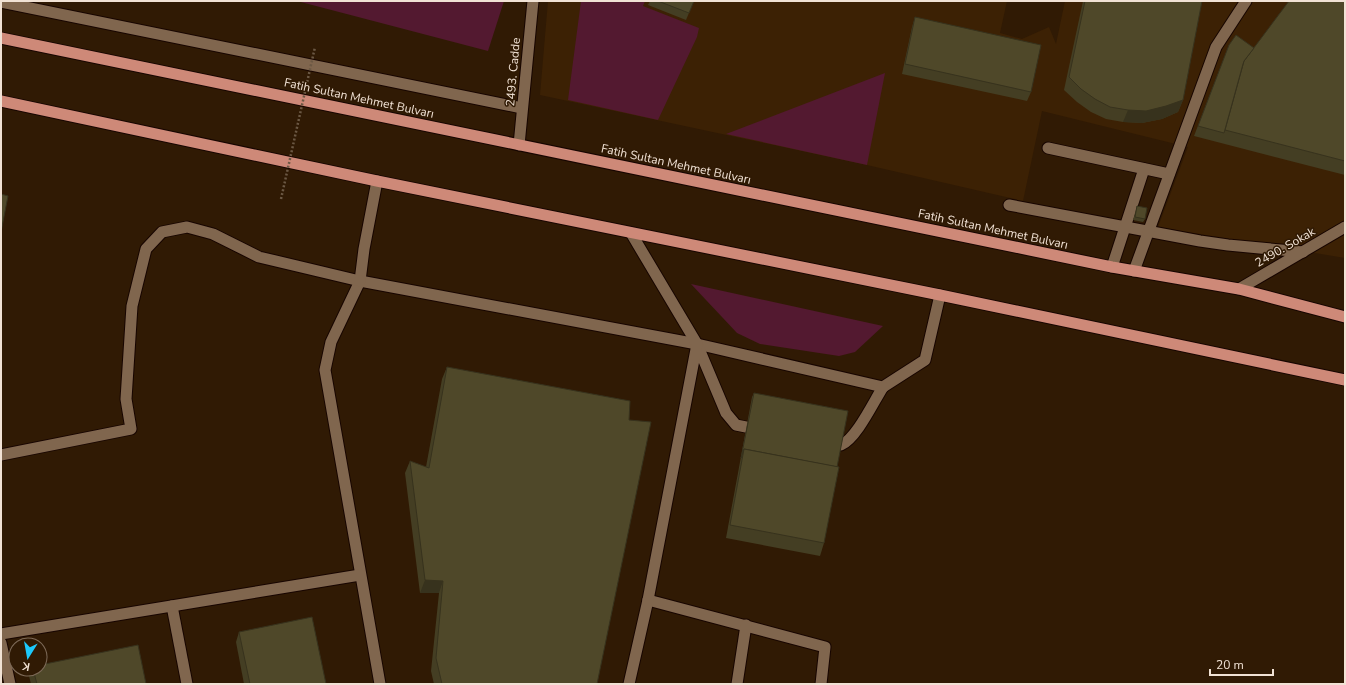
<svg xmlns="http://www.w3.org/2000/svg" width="1346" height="685" font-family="'Nunito Sans',sans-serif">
<rect width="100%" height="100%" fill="#301a04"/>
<polygon fill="#3c2104" points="548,1 1007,1 1000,33 1022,39 1049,27 1056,44 1065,1 1345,1 1345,258 1158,227 1188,147 1042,111 1023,201 867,165 540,95"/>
<g fill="#531930">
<polygon points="297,1 504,1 488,51"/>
<polygon points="581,1 645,1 643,6 699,28 697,37 658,120 568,100"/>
<polygon points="885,73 867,165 726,134"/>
<polygon points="691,284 883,326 855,352 839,356 760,344 737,333"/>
</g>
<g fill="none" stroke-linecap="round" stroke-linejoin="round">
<g stroke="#170500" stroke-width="13">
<g id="service">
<polyline points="1048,148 1169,174"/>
<polyline points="1009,205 1200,241 1228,245 1303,252"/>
<polyline points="1112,267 1144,169"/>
<polyline points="1134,271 1216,47 1246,1"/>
<polyline points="360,281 697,344 883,387 925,360 940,295"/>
<polyline points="697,344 726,413 736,425 746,427"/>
<path d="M 841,445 C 856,439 873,403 883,387"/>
<polyline points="648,600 825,647 821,684"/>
<polyline points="737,684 746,625"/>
</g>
</g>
<g stroke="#170500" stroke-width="13">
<g id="minor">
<polyline points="377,181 364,249 360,281 331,342 325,370 380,684"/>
<polyline points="1239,289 1345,227"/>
<polyline points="1,455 131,429 126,399 132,306 146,249 162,232 187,227 213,234 259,257 360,281"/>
<polyline points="172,606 187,684"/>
<polyline points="1,634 360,575"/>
<polyline points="1,643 10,684"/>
<polyline points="629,684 648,600 697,344 631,233"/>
</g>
</g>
<g stroke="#170500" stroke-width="13">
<g id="tertiary">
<polyline points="1,2 522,108"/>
<polyline points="519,145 533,1"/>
</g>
</g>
<g stroke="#170500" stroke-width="13">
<g id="trunk">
<polyline points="1,38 1112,267 1239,289 1345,317"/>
<polyline points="1,101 377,181 940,295 1345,380"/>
</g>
</g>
<use href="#service" stroke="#80664e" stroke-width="11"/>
<use href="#minor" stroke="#80664e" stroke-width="11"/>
<use href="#tertiary" stroke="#80664e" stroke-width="11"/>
<use href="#trunk" stroke="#ce8978" stroke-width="11"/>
<polyline stroke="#6b5844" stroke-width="2.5" stroke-dasharray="2 2" stroke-linecap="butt" points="281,199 315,47"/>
</g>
<g fill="#443e23">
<polygon points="650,1 694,1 686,20 648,5"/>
<polygon points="1083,1 1202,1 1183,100 1178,112 1162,119 1142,123 1123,122 1106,119 1091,112 1077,102 1064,90"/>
<polygon points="1345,1 1345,175 1194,136 1229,45 1254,48"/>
<polygon points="915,17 1031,92 1027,101 902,74 912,27"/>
<polygon points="1137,206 1145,219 1143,222 1133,220"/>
<polygon points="447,367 597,684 434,684 431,671 439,593 420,593 405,473 410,461 426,467 442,379"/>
<polygon points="754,393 837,467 824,543 820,556 726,538 752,397"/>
<polygon points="239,632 326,684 244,684 236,642"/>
<polygon points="32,669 40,669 146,684 31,684 29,676"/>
</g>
<g fill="#37321d">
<polygon points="1183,100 1178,112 1162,119 1142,123 1123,122 1128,110"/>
<polygon points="425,580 443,581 439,593 420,593"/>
</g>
<g fill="#4f4829" stroke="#37321d">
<polygon points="658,1 694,1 689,13"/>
<polygon points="1085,1 1202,1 1183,100 1166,106 1146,111 1128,110 1110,107 1095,99 1081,89 1069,77"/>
<polygon points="1289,1 1345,1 1345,161 1225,130 1244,61"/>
<polygon points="915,17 1041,45 1031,92 905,64"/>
<polygon points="1236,35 1254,48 1244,61 1243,64 1224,133 1198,126 1229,45"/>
<polygon points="1,194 8,196 1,232"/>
<polygon points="1137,206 1147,208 1145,219 1135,217"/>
<polygon points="447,367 630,401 629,420 651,422 597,684 442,684 436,658 443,581 425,580 410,461 429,468"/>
<polygon points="754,393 848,411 837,467 744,449 741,458"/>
<polygon points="744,449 839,467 824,543 730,525"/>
<polygon points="312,617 326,684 250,684 239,632"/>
<polygon points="138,645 146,684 37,684 33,669 40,669 40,665"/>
</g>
<g text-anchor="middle" stroke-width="3" stroke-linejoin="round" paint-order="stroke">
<g font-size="12" fill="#f1e2d5" stroke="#301a04">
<text transform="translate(513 72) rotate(-85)" y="4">2493. Cadde</text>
<text transform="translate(359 98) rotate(12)" y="4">Fatih Sultan Mehmet Bulvarı</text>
<text transform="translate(676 164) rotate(12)" y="4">Fatih Sultan Mehmet Bulvarı</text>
<text transform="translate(993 229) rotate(12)" y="4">Fatih Sultan Mehmet Bulvarı</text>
<text transform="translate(1285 247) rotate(-30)" y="4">2490. Sokak</text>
</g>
</g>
<rect width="1346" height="685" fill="none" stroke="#f1e2d5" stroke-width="4"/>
<g transform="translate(28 657) rotate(191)"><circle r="19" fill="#301a04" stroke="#7d6a58"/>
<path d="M0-3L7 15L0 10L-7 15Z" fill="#1cc9fc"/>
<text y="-6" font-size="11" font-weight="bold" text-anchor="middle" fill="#f1e2d5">K</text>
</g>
<path d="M1210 669v6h63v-6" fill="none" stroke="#f1e2d5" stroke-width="2"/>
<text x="1216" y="669" font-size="12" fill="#f1e2d5" stroke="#301a04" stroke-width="3" paint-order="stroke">20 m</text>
</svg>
